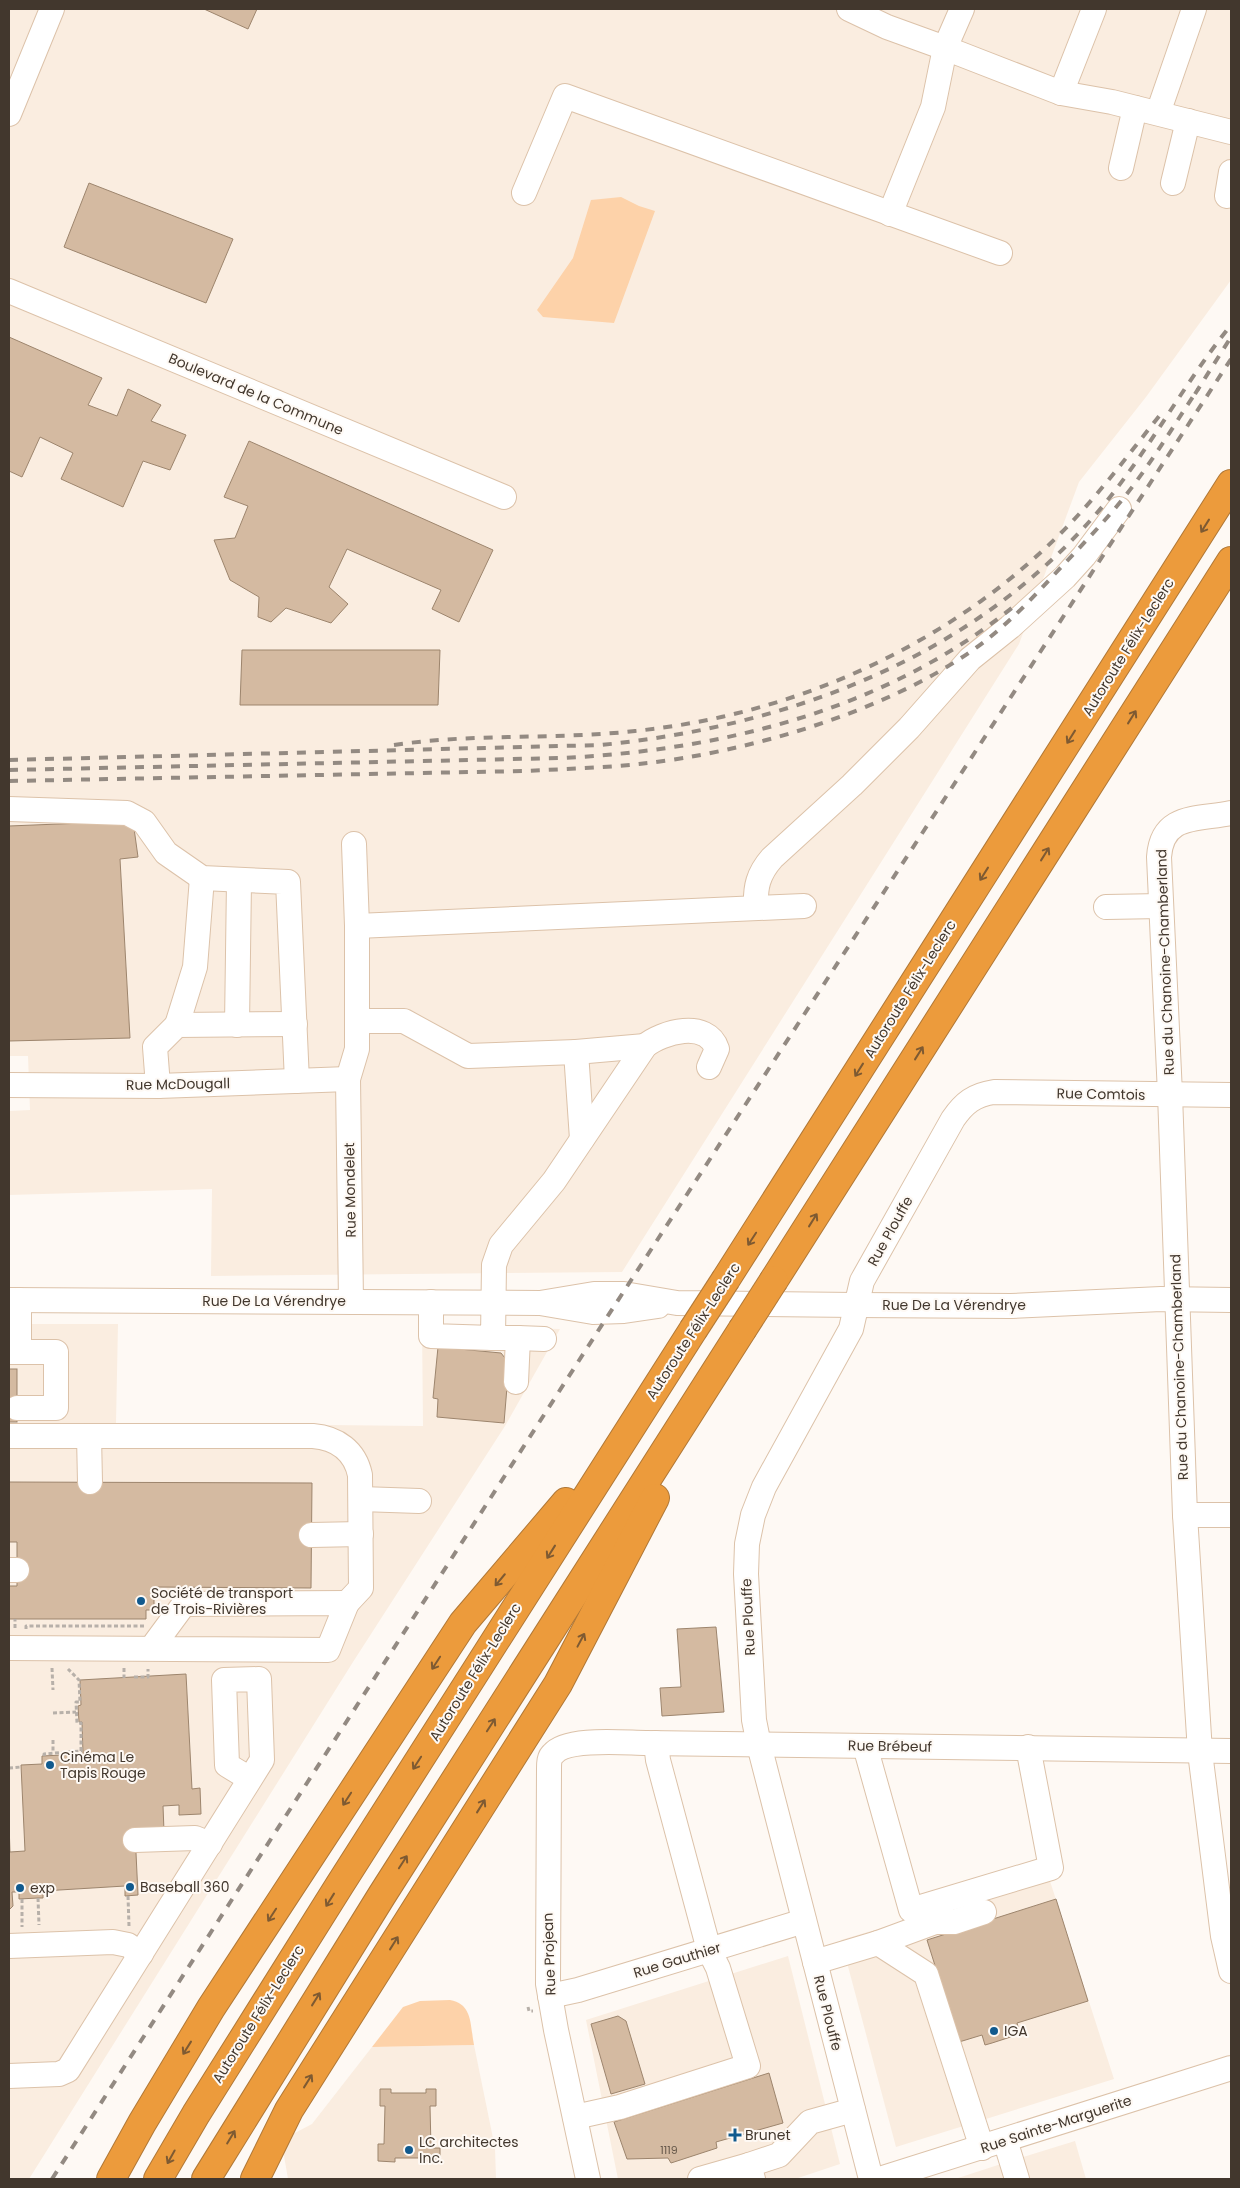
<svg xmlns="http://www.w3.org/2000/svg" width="1240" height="2188" font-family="Poppins,sans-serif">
<rect width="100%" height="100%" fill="#fef9f4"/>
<g fill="#faede0">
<polygon points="9,9 1231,9 1231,280 1146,397 1079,482 1019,644 622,1272 211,1276 212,1189 9,1195 9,1111 30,1110 28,1056 9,1056"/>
<polygon points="9,1324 118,1324 116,1423 423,1426 422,1326 560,1329 505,1426 353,1662 29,2179 9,2179"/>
<polygon points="1049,1878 1114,2079 896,2147 841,1940"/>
<polygon points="788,1956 840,2164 795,2179 618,2179 586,2020"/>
<polygon points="474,2045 495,2148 496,2179 288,2179 283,2150 289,2136 312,2124 372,2047"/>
<polygon points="1075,2141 1086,2179 955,2179 1001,2164"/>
</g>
<g fill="#fdd2a9">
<polygon points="621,197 639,206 655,211 614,323 543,317 537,310 573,258 591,200"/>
<path d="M 450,2000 C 473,2004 470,2025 474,2045 L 372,2047 L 403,2007 L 420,2001 Z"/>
</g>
<g fill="#d4baa1" stroke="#9d856d">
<polygon points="204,9 257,9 248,29"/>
<polygon points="89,183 233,239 206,303 64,247"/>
<polygon points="9,337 102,378 88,405 117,416 128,389 161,405 151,421 186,435 170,470 143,461 123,507 61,479 73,453 40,437 22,477 9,471"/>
<polygon points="249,441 493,550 459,622 432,609 441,590 347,549 329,587 348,604 331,623 286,608 271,622 258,617 259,597 230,580 214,540 235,538 248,506 224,497"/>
<polygon points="242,650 440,650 438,705 240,705"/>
<polygon points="133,821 138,857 120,859 130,1038 9,1041 9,826"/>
<polygon points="438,1347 501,1353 509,1363 504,1423 437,1417 438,1399 433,1398"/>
<rect x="9" y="1369" width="8" height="53"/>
<polygon points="9,1482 312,1483 311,1588 154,1587 154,1610 146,1610 146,1619 9,1619 9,1586 17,1586 17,1542 9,1542"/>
<polygon points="716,1627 724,1712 662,1716 660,1688 681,1687 677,1629"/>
<polygon points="186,1674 192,1789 200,1788 201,1814 179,1815 179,1805 163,1806 164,1831 135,1832 138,1895 125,1896 125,1886 43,1891 43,1898 38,1898 19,1899 19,1892 12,1892 13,1906 9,1910 9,1824 10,1852 25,1851 21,1765 42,1764 42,1756 83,1754 82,1722 79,1722 78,1706 81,1705 80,1680"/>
<polygon points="1056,1899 1088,2001 1017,2023 1020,2034 992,2043 985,2045 982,2035 959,2042 927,1940"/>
<polygon points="618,2016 626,2021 645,2084 611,2094 591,2024"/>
<polygon points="769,2073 783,2123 716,2142 717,2148 671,2163 668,2158 627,2159 614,2122"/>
<polygon points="380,2089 391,2089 391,2093 426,2093 426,2089 436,2089 436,2106 430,2106 431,2148 440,2148 440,2161 425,2161 424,2158 395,2158 395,2162 378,2161 378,2144 384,2144 385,2106 380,2106"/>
</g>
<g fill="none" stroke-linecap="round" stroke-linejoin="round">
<g stroke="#dcc2a9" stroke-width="26">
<g id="minor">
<polyline points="849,9 887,27 945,48 933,107 890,214"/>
<polyline points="962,9 945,48 1061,93 1112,102 1231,132"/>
<polyline points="1061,93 1094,9"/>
<polyline points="1158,113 1194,9"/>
<polyline points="9,114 52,9"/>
<polyline points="1121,168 1135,108"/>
<polyline points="1173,183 1188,121"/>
<polyline points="524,193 565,96 1000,253"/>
<polyline points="1227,196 1231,172"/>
<polyline points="9,291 504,497"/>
<polyline points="9,809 127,813 144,822 166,853 202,878 288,882 297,1081"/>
<path d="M 1231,813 C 1198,820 1162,813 1159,857 L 1170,1094 L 1185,1515 L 1200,1752 L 1223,1936 L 1231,1971"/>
<polyline points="354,844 357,926"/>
<polyline points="1106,907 1161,906"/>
<path d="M 756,908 C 755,887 758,874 772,858 L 852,785 L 909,728 L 970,659 L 1010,627 L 1065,577 L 1084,556 L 1119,509"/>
<polyline points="357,1021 404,1021 468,1056 576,1052"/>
<polyline points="177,1025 195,967 202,878"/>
<polyline points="237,1025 239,881"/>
<polyline points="9,1085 158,1086 348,1079"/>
<polyline points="158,1086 155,1047 177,1025 295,1024"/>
<polyline points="582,1139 576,1052 645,1046"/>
<polyline points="9,1300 540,1303 593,1312 624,1311 658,1306"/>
<polyline points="351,1302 348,1079 357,1049 357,926 804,906"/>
<path d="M 431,1302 L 431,1336 L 493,1338 L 494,1265 L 501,1245 L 554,1181 L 645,1046 C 662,1032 707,1019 717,1049 L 709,1067"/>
<polyline points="540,1303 594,1294 624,1294 677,1303 856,1305 1011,1306 1161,1299 1231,1300"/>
<polyline points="493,1338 518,1338 516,1382"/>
<polyline points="518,1338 544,1339"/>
<polyline points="9,1352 19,1352 19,1300"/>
<polyline points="17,1408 56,1408 56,1352 19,1352"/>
<path d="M 9,1436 L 313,1436 C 337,1438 355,1451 360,1475 L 361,1588 L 347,1603"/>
<polyline points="89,1436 90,1482"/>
<polyline points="361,1499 419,1501"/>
<polyline points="1185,1515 1231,1515"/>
<polyline points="311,1535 361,1534"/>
<polyline points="9,1570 17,1570"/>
<polyline points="9,1648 328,1650 347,1603 184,1604 156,1642 153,1649"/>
<polyline points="865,1746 911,1910 1051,1868 1028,1747"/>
<polyline points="135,1840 195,1838 210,1844"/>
<polyline points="878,1943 935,1922 954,1922 984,1912"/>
<polyline points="9,1946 113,1942 128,1945 141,1954"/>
<polyline points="815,1962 878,1943 926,1974 982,2148"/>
<polyline points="550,1996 578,1990 804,1921"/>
<polyline points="9,2076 59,2074 68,2070 262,1760 259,1679 224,1680 227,1765 250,1779"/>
<polyline points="575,2117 620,2107 748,2066 718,1968 709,1950 658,1760 656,1743"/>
<polyline points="1005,2140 1017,2179"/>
<polyline points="749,2165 779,2155 810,2122 853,2110"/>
<path d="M 588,2179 L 556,2030 L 548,1984 L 549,1769 C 549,1763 549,1757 553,1754 C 567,1737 625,1743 646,1743 L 1231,1751"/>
<polyline points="700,2179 749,2165 753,2179"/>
<path d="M 871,2179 L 759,1745 L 754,1720 L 746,1574 L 747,1544 L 753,1515 L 764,1487 L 851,1329 L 862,1281 L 953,1119 C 964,1103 974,1095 994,1092 L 1231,1095"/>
<polyline points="880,2179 1231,2068"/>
</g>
</g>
<g stroke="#b07837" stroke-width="30">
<g id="highway">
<polyline points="726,1279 1231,484"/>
<polyline points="774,1280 1231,561"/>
<polyline points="111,2179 142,2123 211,2008 463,1623 566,1502"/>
<polyline points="158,2179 196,2114 339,1886 693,1330"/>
<polyline points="206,2179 382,1895 742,1330"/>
<polyline points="255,2179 289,2110 558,1684 655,1498"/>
</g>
</g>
<g stroke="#b7b0a9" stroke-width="3" stroke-dasharray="4 2.5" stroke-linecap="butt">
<polyline points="15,1628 15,1619"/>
<polyline points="26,1629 26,1626 144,1626"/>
<polyline points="52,1668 53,1690"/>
<polyline points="124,1668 124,1678"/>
<polyline points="134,1677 148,1677 148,1669"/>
<polyline points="53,1713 76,1712"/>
<polyline points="53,1740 53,1753"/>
<polyline points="44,1756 44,1754 81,1751 81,1723 77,1723 76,1702 80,1702 79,1680 68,1669"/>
<polyline points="9,1768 21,1767"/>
<polyline points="128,1896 129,1926"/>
<polyline points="38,1898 39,1925"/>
<polyline points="22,1899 22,1927"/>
<polyline points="528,2007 529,2011 533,2011"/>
</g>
<use href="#minor" stroke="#fff" stroke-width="24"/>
<use href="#highway" stroke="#ec9b3c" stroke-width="28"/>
<g stroke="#938a82" stroke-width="4" stroke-dasharray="9 9" stroke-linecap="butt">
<polyline points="1195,394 1231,337"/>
<path d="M 394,745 C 474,733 555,740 635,731 C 794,715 948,646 1061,533 C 1098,496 1128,455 1160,415"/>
<path d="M 9,760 L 601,745 C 791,726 976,657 1102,507 C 1150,449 1184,383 1231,325"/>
<path d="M 9,770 L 562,758 C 725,750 889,709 1018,603"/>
<path d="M 9,781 L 524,771 C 562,769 601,768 639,764 C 745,753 882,713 970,652 C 1001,631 1027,604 1052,577 C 1077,550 1103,524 1126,495 C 1152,462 1174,425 1198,389"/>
<polyline points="52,2179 598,1331 1231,359"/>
</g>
<g stroke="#b07837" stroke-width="30" stroke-linecap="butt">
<g id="highway-bridge">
<polyline points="693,1330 726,1279"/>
<polyline points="742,1330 774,1280"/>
</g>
</g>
<use href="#highway-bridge" stroke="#ec9b3c" stroke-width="28"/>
</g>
<defs><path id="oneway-shaft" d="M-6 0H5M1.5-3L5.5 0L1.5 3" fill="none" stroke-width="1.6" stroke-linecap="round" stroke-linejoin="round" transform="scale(1.25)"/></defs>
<g stroke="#7e5a32">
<use href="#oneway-shaft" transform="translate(1205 526) rotate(122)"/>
<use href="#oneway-shaft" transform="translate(1132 717) rotate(-58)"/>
<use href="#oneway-shaft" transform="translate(1071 737) rotate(122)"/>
<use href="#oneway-shaft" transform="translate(1045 854) rotate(-58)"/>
<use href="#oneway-shaft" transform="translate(984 874) rotate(122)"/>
<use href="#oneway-shaft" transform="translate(919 1053) rotate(-58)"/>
<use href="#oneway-shaft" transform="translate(859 1070) rotate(122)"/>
<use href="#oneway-shaft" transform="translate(813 1220) rotate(-58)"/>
<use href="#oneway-shaft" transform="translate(752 1239) rotate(123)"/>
<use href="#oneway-shaft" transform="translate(551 1552) rotate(122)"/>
<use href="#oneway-shaft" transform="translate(500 1580) rotate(130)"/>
<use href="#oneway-shaft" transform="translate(581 1640) rotate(-62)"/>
<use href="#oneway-shaft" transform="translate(436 1663) rotate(123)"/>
<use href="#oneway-shaft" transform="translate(491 1725) rotate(-57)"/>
<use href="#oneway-shaft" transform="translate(417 1763) rotate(123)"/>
<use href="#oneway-shaft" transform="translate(347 1799) rotate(123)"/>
<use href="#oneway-shaft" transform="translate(481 1806) rotate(-58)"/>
<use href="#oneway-shaft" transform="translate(403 1862) rotate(-57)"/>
<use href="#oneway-shaft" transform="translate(330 1900) rotate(122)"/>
<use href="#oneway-shaft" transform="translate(272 1915) rotate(123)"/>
<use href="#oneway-shaft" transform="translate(394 1943) rotate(-58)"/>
<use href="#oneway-shaft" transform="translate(316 1999) rotate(-58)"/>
<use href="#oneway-shaft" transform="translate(187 2048) rotate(122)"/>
<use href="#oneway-shaft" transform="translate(308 2081) rotate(-58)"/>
<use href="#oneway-shaft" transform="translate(231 2137) rotate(-59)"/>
<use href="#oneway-shaft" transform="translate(171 2157) rotate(119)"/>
</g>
<g fill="#115a8e" stroke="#fef9f4" stroke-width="2">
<circle cx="141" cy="1601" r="5"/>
<circle cx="50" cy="1765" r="5"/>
<circle cx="130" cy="1887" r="5"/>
<circle cx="20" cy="1888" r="5"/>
<circle cx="994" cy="2031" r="5"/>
<path d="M732.5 2127.5h5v5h5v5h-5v5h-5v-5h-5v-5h5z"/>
<circle cx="409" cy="2150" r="5"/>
</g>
<g text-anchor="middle" stroke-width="4" stroke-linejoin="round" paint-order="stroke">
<g font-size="11" fill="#66584a">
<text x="669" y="2154">1119</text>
</g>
<g font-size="14" fill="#42372d" stroke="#fef9f4">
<text transform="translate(256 394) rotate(23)" y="5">Boulevard de la Commune</text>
<text transform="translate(1128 647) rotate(-58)" y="5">Autoroute Félix-Leclerc</text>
<text transform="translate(1165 962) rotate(-92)" y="5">Rue du Chanoine-Chamberland</text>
<text transform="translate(910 989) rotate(-58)" y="5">Autoroute Félix-Leclerc</text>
<text transform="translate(178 1084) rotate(-1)" y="5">Rue McDougall</text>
<text transform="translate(1101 1094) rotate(1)" y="5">Rue Comtois</text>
<text transform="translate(350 1190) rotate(-91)" y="5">Rue Mondelet</text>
<text transform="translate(890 1231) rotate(-61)" y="5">Rue Plouffe</text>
<text x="274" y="1306">Rue De La Vérendrye</text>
<text x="954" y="1310">Rue De La Vérendrye</text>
<text transform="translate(693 1331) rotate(-57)" y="5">Autoroute Félix-Leclerc</text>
<text transform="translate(1179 1367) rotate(-92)" y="5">Rue du Chanoine-Chamberland</text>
<text transform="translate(748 1617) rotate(-93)" y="5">Rue Plouffe</text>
<text transform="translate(475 1672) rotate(-58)" y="5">Autoroute Félix-Leclerc</text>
<text transform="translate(890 1746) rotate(1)" y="5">Rue Brébeuf</text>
<text transform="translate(549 1954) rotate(-92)" y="5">Rue Projean</text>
<text transform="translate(677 1960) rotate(-17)" y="5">Rue Gauthier</text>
<text transform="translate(828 2013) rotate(76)" y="5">Rue Plouffe</text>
<text transform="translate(258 2014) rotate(-58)" y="5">Autoroute Félix-Leclerc</text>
<text transform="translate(1056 2124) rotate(-18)" y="5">Rue Sainte-Marguerite</text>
</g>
<g font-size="14" fill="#42372d" stroke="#fef9f4" text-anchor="start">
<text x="151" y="1598">Société de transport<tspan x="151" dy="16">de Trois-Rivières</tspan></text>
<text x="60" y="1762">Cinéma Le<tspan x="60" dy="16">Tapis Rouge</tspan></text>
<text x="140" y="1892">Baseball 360</text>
<text x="30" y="1893">exp</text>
<text x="1004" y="2036">IGA</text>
<text x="745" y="2140">Brunet</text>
<text x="419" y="2147">LC architectes<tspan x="419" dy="16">Inc.</tspan></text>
</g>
</g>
<rect width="1240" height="2188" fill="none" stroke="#42372d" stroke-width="20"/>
</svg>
